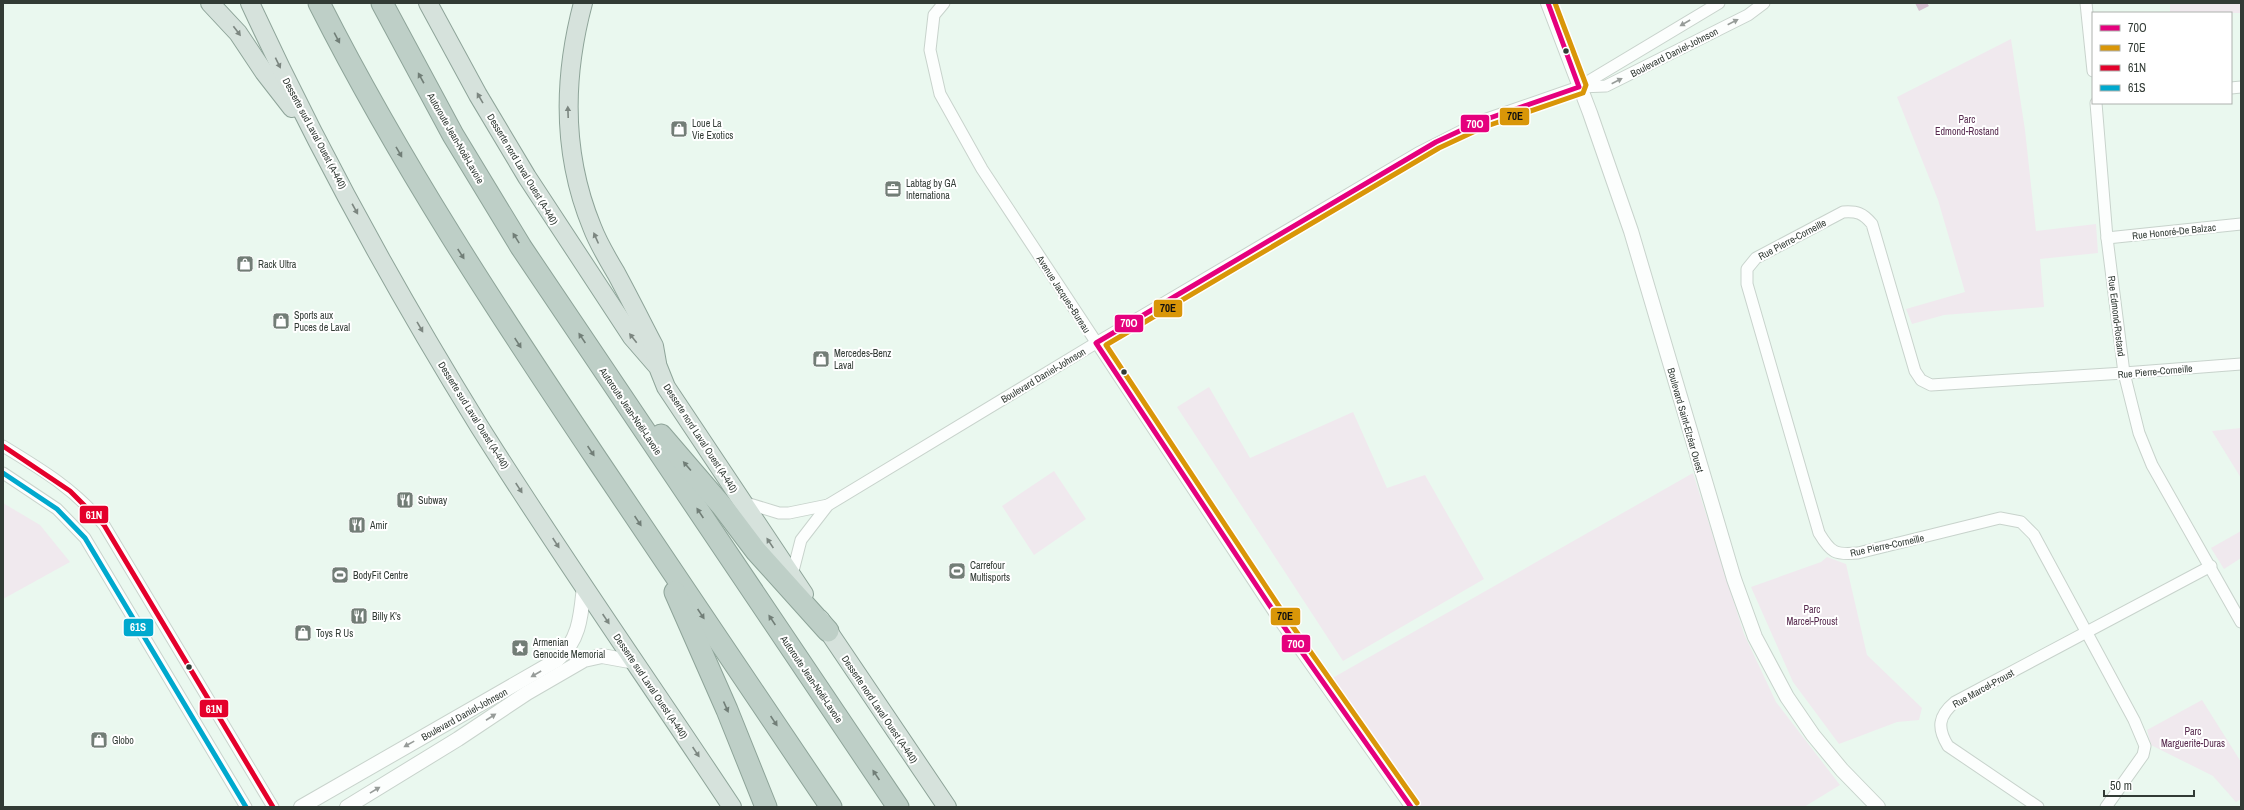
<svg xmlns="http://www.w3.org/2000/svg" width="2244" height="810" font-family="'Archivo Narrow',sans-serif">
<rect width="100%" height="100%" fill="#eaf8ef"/>
<g fill="#f0e9ee">
<rect x="2170" y="3" width="71" height="10"/>
<polygon points="2011,39 2025,130 2036,231 2096,224 2098,253 2040,259 2044,307 1944,315 1912,324 1906,309 1965,292 1938,200 1897,97"/>
<polygon points="1209,387 1250,458 1353,412 1387,488 1425,475 1484,579 1343,661 1177,407"/>
<polygon points="2241,428 2241,478 2212,431"/>
<polygon points="1054,471 1086,519 1034,555 1002,506"/>
<polygon points="1693,473 1744,634 1776,702 1840,785 1804,807 1420,807 1329,680"/>
<polygon points="3,503 40,525 70,562 3,599"/>
<polygon points="2241,531 2241,558 2224,569 2211,548"/>
<polygon points="1827,557 1846,564 1867,655 1922,708 1919,720 1897,722 1839,744 1793,682 1751,587 1821,562"/>
<polygon points="2202,700 2241,762 2241,799 2236,802 2213,776 2151,745 2147,730"/>
</g>
<polygon fill="#d6c1d1" points="1915,3 1927,3 1929,6 1919,11"/>
<g fill="none" stroke-linecap="round" stroke-linejoin="round">
<g stroke="#c8d3cc" stroke-width="13">
<g id="minor">
<polyline points="944,3 934,15 930,50 940,94 982,169 1280,621 1411,807"/>
<polyline points="2086,3 2093,71"/>
<polyline points="1579,87 1606,86 1748,15 1764,3"/>
<polyline points="2231,88 2241,87"/>
<polyline points="2096,103 2107,238 2124,373 2139,433 2152,465 2241,622"/>
<polyline points="2107,238 2241,224"/>
<path d="M 3,446 C 41,469 76,490 104,525 L 273,807"/>
<polyline points="3,473 57,509 85,538 246,807"/>
<polyline points="743,502 779,513 789,513 828,505"/>
<polyline points="792,575 801,540 828,505 1096,343 1418,153 1481,121 1579,87 1719,3"/>
<path d="M 2038,807 L 1948,746 C 1937,728 1938,716 1955,702 L 2211,566"/>
<path d="M 2106,807 L 2143,755 L 2145,746 L 2134,720 L 2034,535 L 2021,522 L 2000,518 L 1858,553 C 1835,555 1831,553 1819,533 L 1747,284 L 1747,269 L 1756,258 L 1843,212 C 1857,211 1863,213 1872,224 L 1915,371 L 1921,380 L 1931,385 L 2124,373 L 2241,364"/>
</g>
</g>
<g stroke="#c8d3cc" stroke-width="16">
<g id="tertiary">
<polyline points="1548,3 1590,113 1631,231 1734,579 1755,637 1787,697 1813,735 1842,770 1878,807"/>
<path d="M 301,807 L 557,660 C 580,640 581,615 584,586"/>
<polyline points="347,807 458,739 527,693 584,660 602,656 635,662"/>
</g>
</g>
<g stroke="#8ea499" stroke-width="20">
<g id="primary">
<polyline points="210,3 238,33 264,72 292,108"/>
<path d="M 250,3 C 317,148 395,290 479,426 C 560,555 648,680 732,807"/>
<polyline points="428,3 478,95 527,177 632,337 658,367 666,387 804,594"/>
<path d="M 583,3 C 563,78 562,154 592,227 C 598,243 607,258 616,273 C 629,297 641,321 654,346 L 657,363"/>
<polyline points="820,619 947,807"/>
</g>
</g>
<g stroke="#8ea499" stroke-width="23">
<g id="motorway">
<path d="M 319,3 C 400,163 498,312 598,461 C 676,577 754,692 831,807"/>
<polyline points="382,3 453,135 521,247 898,807"/>
<polyline points="661,435 722,506 756,551 828,631"/>
<polyline points="675,592 727,710 766,807"/>
</g>
</g>
<use href="#minor" stroke="#fcfefd" stroke-width="11"/>
<use href="#tertiary" stroke="#fcfefd" stroke-width="14"/>
<use href="#primary" stroke="#d6e2dc" stroke-width="18"/>
<use href="#motorway" stroke="#becfc7" stroke-width="21"/>
<g stroke="#fff" stroke-width="8">
<polyline id="bus-1" points="1411,807 1280,621 1096,343 1436,142 1481,121 1579,87 1548,3"/>
</g>
<g stroke="#fff" stroke-width="8">
<polyline id="bus-2" points="1417,803 1286,617 1106,345 1439,148 1484,127 1583,93 1586,85 1555,3"/>
</g>
<g stroke="#fff" stroke-width="8">
<polyline id="bus-3" points="3,446 70,491 104,525 273,807"/>
</g>
<g stroke="#fff" stroke-width="8">
<polyline id="bus-4" points="3,473 57,509 85,538 246,807"/>
</g>
<use href="#bus-1" stroke="#e5007d" stroke-width="5"/>
<use href="#bus-2" stroke="#d99608" stroke-width="5"/>
<use href="#bus-3" stroke="#e4002b" stroke-width="5"/>
<use href="#bus-4" stroke="#00a9ce" stroke-width="5"/>
</g>
<defs><path id="oneway-solid" d="M-6-.8H1V-3.2L6.5 0L1 3.2V.8H-6Z"/></defs>
<g fill="#979c99">
<use href="#oneway-solid" transform="translate(1733 22) rotate(-27)"/>
<use href="#oneway-solid" transform="translate(1685 23) rotate(150)"/>
<use href="#oneway-solid" transform="translate(1617 81) rotate(-27)"/>
<use href="#oneway-solid" transform="translate(536 674) rotate(150)"/>
<use href="#oneway-solid" transform="translate(491 717) rotate(-33)"/>
<use href="#oneway-solid" transform="translate(409 744) rotate(151)"/>
<use href="#oneway-solid" transform="translate(375 790) rotate(-31)"/>
</g>
<g fill="#7c8680">
<use href="#oneway-solid" transform="translate(237 31) rotate(53)"/>
<use href="#oneway-solid" transform="translate(278 63) rotate(64)"/>
<use href="#oneway-solid" transform="translate(480 98) rotate(-120)"/>
<use href="#oneway-solid" transform="translate(568 112) rotate(-92)"/>
<use href="#oneway-solid" transform="translate(355 209) rotate(61)"/>
<use href="#oneway-solid" transform="translate(596 238) rotate(-114)"/>
<use href="#oneway-solid" transform="translate(420 327) rotate(60)"/>
<use href="#oneway-solid" transform="translate(633 338) rotate(-128)"/>
<use href="#oneway-solid" transform="translate(519 488) rotate(57)"/>
<use href="#oneway-solid" transform="translate(556 543) rotate(57)"/>
<use href="#oneway-solid" transform="translate(770 543) rotate(-124)"/>
<use href="#oneway-solid" transform="translate(606 619) rotate(56)"/>
<use href="#oneway-solid" transform="translate(696 752) rotate(56)"/>
</g>
<g fill="#717e77">
<use href="#oneway-solid" transform="translate(337 38) rotate(62)"/>
<use href="#oneway-solid" transform="translate(421 78) rotate(-119)"/>
<use href="#oneway-solid" transform="translate(399 152) rotate(60)"/>
<use href="#oneway-solid" transform="translate(516 238) rotate(-122)"/>
<use href="#oneway-solid" transform="translate(461 254) rotate(57)"/>
<use href="#oneway-solid" transform="translate(582 338) rotate(-124)"/>
<use href="#oneway-solid" transform="translate(518 343) rotate(57)"/>
<use href="#oneway-solid" transform="translate(591 451) rotate(56)"/>
<use href="#oneway-solid" transform="translate(687 466) rotate(-131)"/>
<use href="#oneway-solid" transform="translate(700 513) rotate(-124)"/>
<use href="#oneway-solid" transform="translate(638 521) rotate(56)"/>
<use href="#oneway-solid" transform="translate(701 614) rotate(56)"/>
<use href="#oneway-solid" transform="translate(772 620) rotate(-124)"/>
<use href="#oneway-solid" transform="translate(726 707) rotate(66)"/>
<use href="#oneway-solid" transform="translate(774 721) rotate(56)"/>
<use href="#oneway-solid" transform="translate(876 775) rotate(-124)"/>
</g>
<defs>
<g id="shop-square" transform="scale(0.9)"><rect x="-9" y="-9" width="18" height="18" rx="4" fill="#727d76" stroke="#fff"/><path d="M-5-2.5h2.3a2.7 3.5 0 0 1 5.4 0H5L5.5 6h-11ZM-1.5-2.5h3a1.5 2.3 0 0 0-3 0Z" fill="#fff"/></g>
<g id="office-square" transform="scale(0.9)"><rect x="-9" y="-9" width="18" height="18" rx="4" fill="#727d76" stroke="#fff"/><path d="M-6-3h4V-5.5h4V-3h4V5H-6ZM-1-4.5V-3h2v-1.5ZM-6 0V1H6V0Z" fill="#fff"/></g>
<g id="restaurant-square" transform="scale(0.9)"><rect x="-9" y="-9" width="18" height="18" rx="4" fill="#727d76" stroke="#fff"/><path d="M-5-6h1v4h1v-4h1v4h1v-4h1v5L-1.5 .5V6h-2V.5L-5-1ZM5-6V6H3V1.5H1.5Q1.5-4 5-6Z" fill="#fff"/></g>
<g id="stadium-square" transform="scale(0.9)"><rect x="-9" y="-9" width="18" height="18" rx="4" fill="#727d76" stroke="#fff"/><path d="M0-5a6.5 5 0 1 0 0 10a6.5 5 0 1 0 0-10ZM-3.5-1.8h7v3.6h-7Z" fill="#fff"/></g>
<g id="sight-square" transform="scale(0.9)"><rect x="-9" y="-9" width="18" height="18" rx="4" fill="#727d76" stroke="#fff"/><path d="M0-6L1.8-2.2L6-1.7L2.9 1.2L3.7 5.4L0 3.3L-3.7 5.4L-2.9 1.2L-6-1.7L-1.8-2.2Z" fill="#fff"/></g>
</defs>
<g fill-rule="evenodd">
<use href="#shop-square" x="679" y="129"/>
<use href="#office-square" x="893" y="189"/>
<use href="#shop-square" x="245" y="264"/>
<use href="#shop-square" x="281" y="321"/>
<use href="#shop-square" x="821" y="359"/>
<use href="#restaurant-square" x="405" y="500"/>
<use href="#restaurant-square" x="357" y="525"/>
<use href="#stadium-square" x="957" y="571"/>
<use href="#stadium-square" x="340" y="575"/>
<use href="#restaurant-square" x="359" y="616"/>
<use href="#shop-square" x="303" y="633"/>
<use href="#sight-square" x="520" y="648"/>
<use href="#shop-square" x="99" y="740"/>
</g>
<g fill="#323b35" stroke="#fff" stroke-width="1.5">
<circle cx="1566" cy="51" r="3.5"/>
<circle cx="1124" cy="372" r="3.5"/>
<circle cx="189" cy="667" r="3.5"/>
</g>
<g text-anchor="middle" stroke-width="4" stroke-linejoin="round" paint-order="stroke">
<g font-size="10" fill="#323b35" stroke="#fff">
<text transform="translate(1674 52) rotate(-27)" y="4">Boulevard Daniel-Johnson</text>
<text transform="translate(315 133) rotate(62)" y="4">Desserte sud Laval Ouest (A-440)</text>
<text transform="translate(456 138) rotate(60)" y="4">Autoroute Jean-Noël-Lavoie</text>
<text transform="translate(523 169) rotate(59)" y="4">Desserte nord Laval Ouest (A-440)</text>
<text transform="translate(2174 231) rotate(-6)" y="4">Rue Honoré-De Balzac</text>
<text transform="translate(1792 239) rotate(-28)" y="4">Rue Pierre-Corneille</text>
<text transform="translate(1064 294) rotate(57)" y="4">Avenue Jacques-Bureau</text>
<text transform="translate(2117 316) rotate(83)" y="4">Rue Edmond-Rostand</text>
<text transform="translate(2155 371) rotate(-5)" y="4">Rue Pierre-Corneille</text>
<text transform="translate(1043 375) rotate(-31)" y="4">Boulevard Daniel-Johnson</text>
<text transform="translate(631 411) rotate(56)" y="4">Autoroute Jean-Noël-Lavoie</text>
<text transform="translate(474 415) rotate(58)" y="4">Desserte sud Laval Ouest (A-440)</text>
<text transform="translate(1686 420) rotate(74)" y="4">Boulevard Saint-Elzéar Ouest</text>
<text transform="translate(701 438) rotate(57)" y="4">Desserte nord Laval Ouest (A-440)</text>
<text transform="translate(1887 545) rotate(-12)" y="4">Rue Pierre-Corneille</text>
<text transform="translate(812 679) rotate(56)" y="4">Autoroute Jean-Noël-Lavoie</text>
<text transform="translate(651 686) rotate(56)" y="4">Desserte sud Laval Ouest (A-440)</text>
<text transform="translate(1983 688) rotate(-29)" y="4">Rue Marcel-Proust</text>
<text transform="translate(880 709) rotate(56)" y="4">Desserte nord Laval Ouest (A-440)</text>
<text transform="translate(464 714) rotate(-29)" y="4">Boulevard Daniel-Johnson</text>
</g>
<g font-size="10" fill="#582b4f" stroke="#fff">
<text x="1967" y="123">Parc<tspan x="1967" dy="12">Edmond-Rostand</tspan></text>
<text x="1812" y="613">Parc<tspan x="1812" dy="12">Marcel-Proust</tspan></text>
<text x="2193" y="735">Parc<tspan x="2193" dy="12">Marguerite-Duras</tspan></text>
</g>
<g font-size="10" fill="#323b35" stroke="#fff" text-anchor="start">
<text x="692" y="127">Loue La<tspan x="692" dy="12">Vie Exotics</tspan></text>
<text x="906" y="187">Labtag by GA<tspan x="906" dy="12">Internationa</tspan></text>
<text x="258" y="268">Rack Ultra</text>
<text x="294" y="319">Sports aux<tspan x="294" dy="12">Puces de Laval</tspan></text>
<text x="834" y="357">Mercedes-Benz<tspan x="834" dy="12">Laval</tspan></text>
<text x="418" y="504">Subway</text>
<text x="370" y="529">Amir</text>
<text x="970" y="569">Carrefour<tspan x="970" dy="12">Multisports</tspan></text>
<text x="353" y="579">BodyFit Centre</text>
<text x="372" y="620">Billy K's</text>
<text x="316" y="637">Toys R Us</text>
<text x="533" y="646">Armenian<tspan x="533" dy="12">Genocide Memorial</tspan></text>
<text x="112" y="744">Globo</text>
</g>
</g>
<g stroke="#fff" stroke-width="1.5">
<rect x="1499" y="107" width="31" height="19" rx="4" fill="#d99608"/>
<rect x="1460" y="114" width="30" height="19" rx="4" fill="#e5007d"/>
<rect x="1153" y="299" width="30" height="19" rx="4" fill="#d99608"/>
<rect x="1114" y="314" width="30" height="19" rx="4" fill="#e5007d"/>
<rect x="79" y="505" width="30" height="19" rx="4" fill="#e4002b"/>
<rect x="1270" y="607" width="31" height="19" rx="4" fill="#d99608"/>
<rect x="123" y="618" width="31" height="19" rx="4" fill="#00a9ce"/>
<rect x="1281" y="634" width="30" height="19" rx="4" fill="#e5007d"/>
<rect x="199" y="699" width="30" height="19" rx="4" fill="#e4002b"/>
</g>
<g font-size="11" text-anchor="middle" font-weight="bold" fill="#fff">
<text x="1475" y="128">70O</text>
<text x="1129" y="327">70O</text>
<text x="94" y="519">61N</text>
<text x="138" y="631">61S</text>
<text x="1296" y="648">70O</text>
<text x="214" y="713">61N</text>
</g>
<g font-size="11" text-anchor="middle" font-weight="bold" fill="#111">
<text x="1515" y="120">70E</text>
<text x="1168" y="312">70E</text>
<text x="1285" y="620">70E</text>
</g>
<rect width="2244" height="810" fill="none" stroke="#323b35" stroke-width="8"/>
<rect x="2092" y="12" width="140" height="92" fill="#ffffff" stroke="#adb1ae"/>
<rect x="2100" y="25" width="20" height="6" fill="#e5007d" stroke="#adb1ae"/>
<text x="2128" y="32" font-size="12" fill="#323b35">70O</text>
<rect x="2100" y="45" width="20" height="6" fill="#d99608" stroke="#adb1ae"/>
<text x="2128" y="52" font-size="12" fill="#323b35">70E</text>
<rect x="2100" y="65" width="20" height="6" fill="#e4002b" stroke="#adb1ae"/>
<text x="2128" y="72" font-size="12" fill="#323b35">61N</text>
<rect x="2100" y="85" width="20" height="6" fill="#00a9ce" stroke="#adb1ae"/>
<text x="2128" y="92" font-size="12" fill="#323b35">61S</text>
<path d="M2104 790v6h90v-6" fill="none" stroke="#323b35" stroke-width="2"/>
<text x="2110" y="790" font-size="12" fill="#323b35" stroke="#ffffff" stroke-width="3" paint-order="stroke">50 m</text>
</svg>
